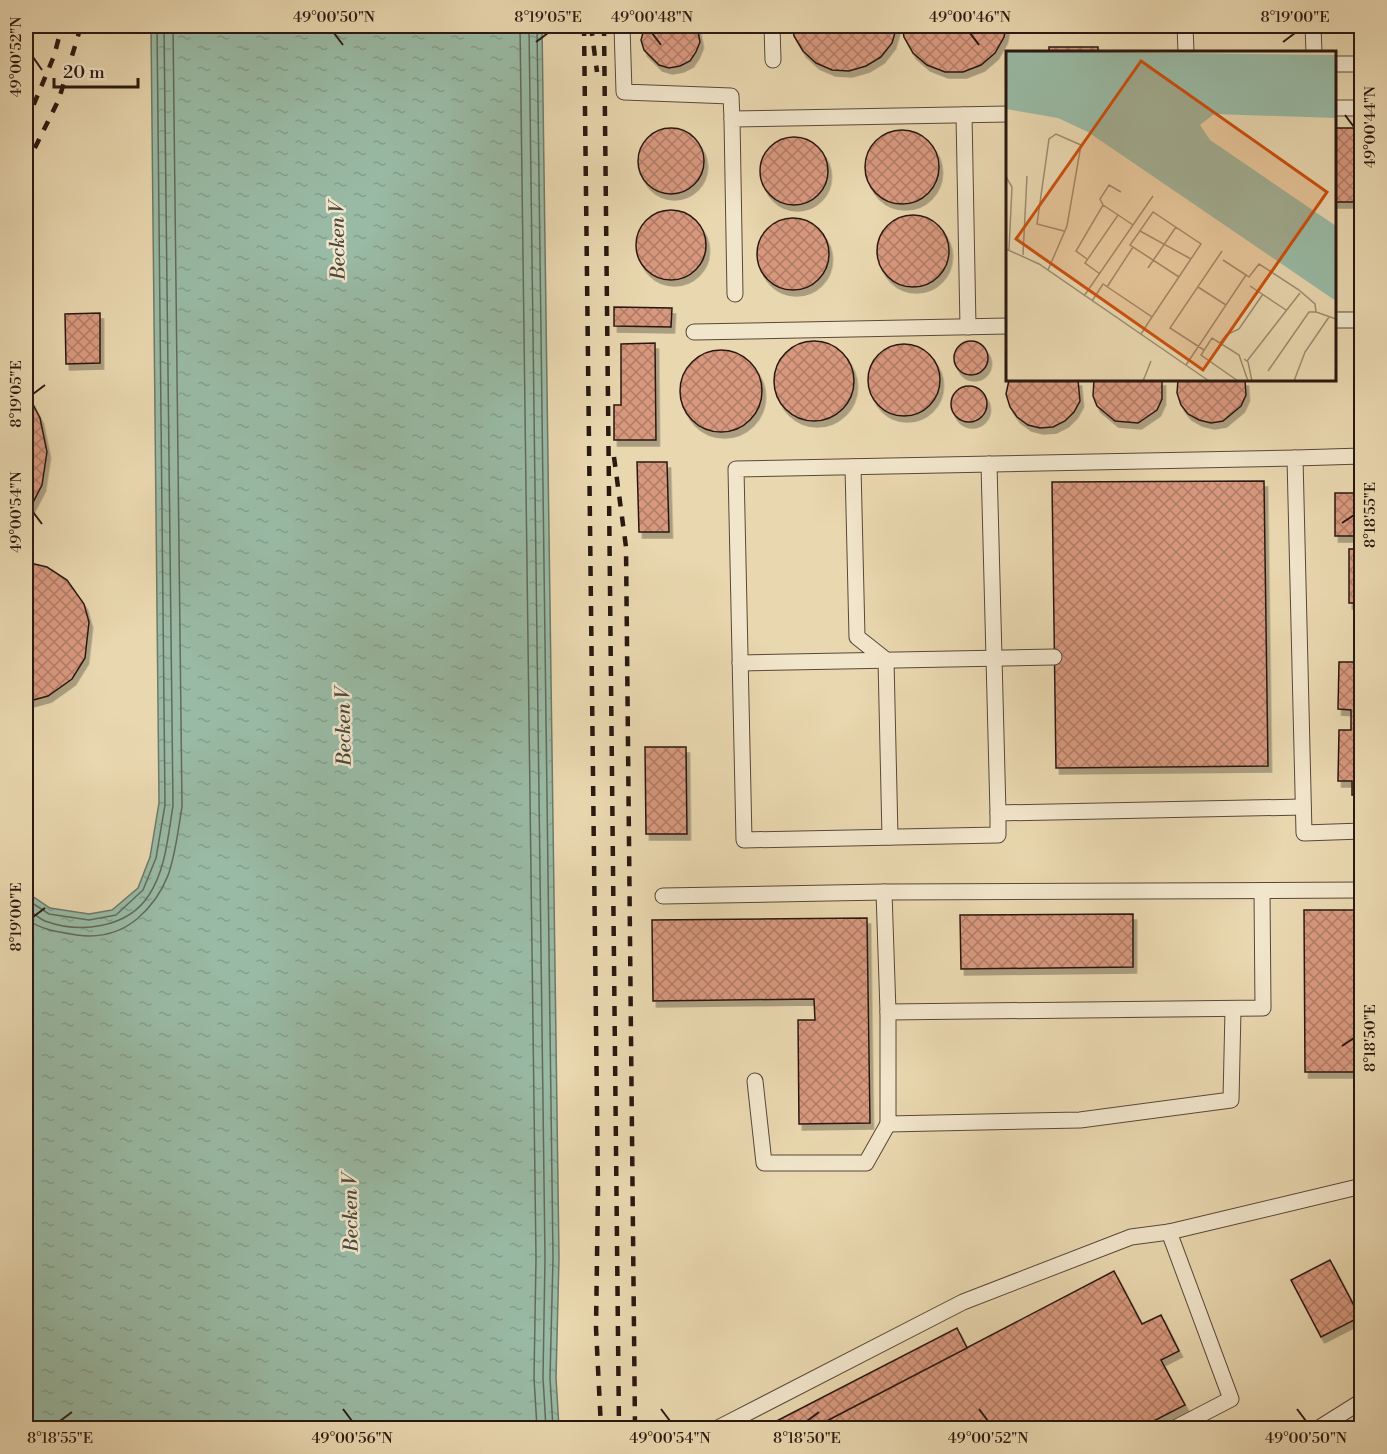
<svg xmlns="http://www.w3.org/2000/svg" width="1387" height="1454" font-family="'Libre Bodoni',serif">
<defs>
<pattern id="water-ripples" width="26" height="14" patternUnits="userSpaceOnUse" patternTransform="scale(1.5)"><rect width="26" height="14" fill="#99baa5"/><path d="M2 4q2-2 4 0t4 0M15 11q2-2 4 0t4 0" fill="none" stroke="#849f8d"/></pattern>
<pattern id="building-cross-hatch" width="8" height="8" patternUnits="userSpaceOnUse" patternTransform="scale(1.5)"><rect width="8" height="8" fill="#d8987e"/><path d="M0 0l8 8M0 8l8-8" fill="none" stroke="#af7b66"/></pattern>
<filter id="shadow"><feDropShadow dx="3.5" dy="6" stdDeviation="0" flood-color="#0004"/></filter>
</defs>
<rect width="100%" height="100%" fill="#e9d7af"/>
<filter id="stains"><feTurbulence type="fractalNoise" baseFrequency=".00333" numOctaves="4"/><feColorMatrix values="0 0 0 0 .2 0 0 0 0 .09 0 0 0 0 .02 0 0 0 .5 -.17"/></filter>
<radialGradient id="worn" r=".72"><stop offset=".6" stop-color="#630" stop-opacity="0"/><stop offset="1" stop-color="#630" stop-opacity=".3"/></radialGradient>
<polygon fill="url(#water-ripples)" stroke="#6d7a6a" stroke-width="1.5" points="151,26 542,26 559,1258 556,1378 559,1428 26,1428 26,892 50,908 89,914 112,910 138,888 150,857 159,803"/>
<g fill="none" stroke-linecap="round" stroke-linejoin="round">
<g stroke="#626a5b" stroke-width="1.5">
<polyline points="520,26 536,1258 534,1378 537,1428"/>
<polyline points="529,26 545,1258 543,1378 546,1428"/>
<polyline points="537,26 553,1258 550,1378 553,1428"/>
<polyline points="26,899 49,914 89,920 116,915 143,890 156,858 165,805 157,26"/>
<path d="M 26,908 C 32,912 38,918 45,921 C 80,934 128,928 149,895 C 166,869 168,835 173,806 L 164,26"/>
<path d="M 26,919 C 42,930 57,932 77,935 C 99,938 120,933 137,919 C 174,887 174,853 182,807 L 173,26"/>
</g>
</g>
<g fill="url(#building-cross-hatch)" stroke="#2a1911" stroke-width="1.5" filter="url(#shadow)">
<polygon points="645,26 697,26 700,42 696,52 690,61 680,66 669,68 659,65 644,50 641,40"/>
<polygon points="792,26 897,26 892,43 881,57 866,66 849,71 832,70 816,63 803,51 794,36"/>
<polygon points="902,26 1006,26 1004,37 995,53 981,65 963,72 945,72 927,65 913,53 904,37"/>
<rect x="1049" y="47" width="49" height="5"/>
<polygon points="1336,128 1362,128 1362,202 1334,202"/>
<circle cx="671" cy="161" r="33"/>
<circle cx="902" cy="167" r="37"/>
<circle cx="794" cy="171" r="34"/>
<circle cx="671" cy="245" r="35"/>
<circle cx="913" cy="251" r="36"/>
<circle cx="793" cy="254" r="36"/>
<polygon points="614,307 672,308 671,327 614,326"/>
<polygon points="100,313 100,363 66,364 65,314"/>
<circle cx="814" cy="381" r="40"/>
<circle cx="971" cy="358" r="17"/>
<polygon points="655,343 656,440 614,440 614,405 621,405 621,344"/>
<circle cx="904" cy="380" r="36"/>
<circle cx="721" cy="391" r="41"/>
<polygon points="1009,380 1078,380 1080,401 1074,412 1065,421 1053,427 1040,428 1028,425 1017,417 1010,407 1006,394"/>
<polygon points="1094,380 1162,380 1162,399 1157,410 1138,423 1115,421 1097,406 1093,396"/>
<polygon points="1178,380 1245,380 1246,395 1241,406 1223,421 1211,423 1199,420 1188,414 1181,405 1177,393"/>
<circle cx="969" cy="404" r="18"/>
<polygon points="26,391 40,418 47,452 42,485 26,516"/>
<polygon points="637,462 667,462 669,532 639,532"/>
<polygon points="1264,481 1268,766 1056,768 1052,482"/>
<rect x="1335" y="493" width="27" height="43"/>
<rect x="1349" y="549" width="13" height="54"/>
<polygon points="26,562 47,567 67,580 84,604 89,622 85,658 72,679 48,696 26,702"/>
<polygon points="1339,662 1362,662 1362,795 1352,795 1352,781 1338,781 1339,730 1351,730 1351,710 1338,709"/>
<polygon points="645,747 686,747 687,834 646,834"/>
<polygon points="1304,910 1362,910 1362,1072 1305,1072"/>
<polygon points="1133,914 1133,967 961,969 960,915"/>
<polygon points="867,918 870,1123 799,1124 798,1020 815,1020 814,999 653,1001 652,920"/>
<polygon points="1330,1260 1360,1317 1321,1337 1291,1280"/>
<polygon points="1114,1271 1142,1324 1161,1315 1179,1351 1161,1360 1185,1405 1140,1428 813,1428"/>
<polygon points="957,1328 967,1348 813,1428 763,1428"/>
</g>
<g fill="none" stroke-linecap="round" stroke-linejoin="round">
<g stroke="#5a4838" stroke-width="17">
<g id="lane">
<polyline points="622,26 624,92 731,96 732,119"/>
<polyline points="772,26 773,60"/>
<polyline points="1185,26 1186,52"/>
<polyline points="1313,26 1314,52"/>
<polyline points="1334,64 1362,64"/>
<polyline points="1334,108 1362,108"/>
<polyline points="964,115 968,327"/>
<polyline points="735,294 732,119 1008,114"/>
<polyline points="1334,320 1362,320"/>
<polyline points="694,332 1008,326"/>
<polyline points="1362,456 1295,458 1304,833 1362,831"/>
<polyline points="989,464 998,813 1303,807"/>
<polyline points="853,467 857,637 886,660 890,837"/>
<polyline points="740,663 1054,657"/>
<polyline points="998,813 998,835 744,840 736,469 1295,458"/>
<polyline points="884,892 888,1012 1263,1008 1262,891"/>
<polyline points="663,896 884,892 1362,890"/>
<polyline points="888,1012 888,1124 1080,1120 1231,1100 1233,1010"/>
<polyline points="755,1081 764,1163 866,1163 888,1124"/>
<polyline points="1169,1232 1231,1399 1175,1428"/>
<polyline points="718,1428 963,1302 1131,1237 1169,1232 1362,1186"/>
<polyline points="1319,1428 1362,1401"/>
</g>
</g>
<use href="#lane" stroke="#f1e5cb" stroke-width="15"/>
<g stroke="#2a1911" stroke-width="4.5" stroke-dasharray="10 10" stroke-linecap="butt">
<polyline points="584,26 598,1190 596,1328 601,1428"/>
<polyline points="591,26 597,72"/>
<polyline points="604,26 619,1428"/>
<polyline points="26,123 54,56 62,26"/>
<polyline points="26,166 59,99 81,26"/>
<polyline points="614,457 626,547 635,1428"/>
</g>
</g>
<path fill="none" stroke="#2a1911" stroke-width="2" d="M 334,33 L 343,45M 652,33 L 661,45M 970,33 L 979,45M 536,42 L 548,33M 1283,42 L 1295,33M 33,57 L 42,70M 1345,115 L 1354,127M 33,394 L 45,385M 33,512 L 42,524M 1342,523 L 1354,515M 33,917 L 45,908M 1342,1046 L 1354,1038M 343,1409 L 352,1421M 661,1409 L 670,1421M 979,1409 L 988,1421M 1297,1409 L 1306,1421M 60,1421 L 72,1412M 807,1421 L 819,1412"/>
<g text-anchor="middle" stroke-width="5" stroke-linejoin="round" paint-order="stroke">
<g font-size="20" font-style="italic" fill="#4b493d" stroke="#f1e5cb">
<text transform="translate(337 241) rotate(-91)" y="7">Becken V</text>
<text transform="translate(343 727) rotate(-91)" y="7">Becken V</text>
<text transform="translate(350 1213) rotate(-91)" y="7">Becken V</text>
</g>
</g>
<g transform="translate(1006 51)">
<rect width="330" height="330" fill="#e9d7af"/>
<path d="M 0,0 L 330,4 L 330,67 L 208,63 L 194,74 L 204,89 L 330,175 L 330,250 L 82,81 L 52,67 L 0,58 Z" fill="#99baa5"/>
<path fill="none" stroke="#9d8b70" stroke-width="1.5" d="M 0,126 L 6,136 L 3,199M 97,154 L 94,148 L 103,134 L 115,141M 134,180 L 185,208M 127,196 L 124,194 L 147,161 L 195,193 L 146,266M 0,198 L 33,213 L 203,330M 17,204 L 21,125M 81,208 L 70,200 L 97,154 L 112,164M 142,217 L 170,176M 42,219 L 61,175 L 75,94 L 50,83 L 43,88 L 31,173 L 58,180M 94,223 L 79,212 L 112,164 L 127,174M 240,224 L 243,226 L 253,213 L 293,239 L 309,253 L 310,261 L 330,268M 244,235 L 280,259M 101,236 L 127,196 L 173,226M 192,236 L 220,254M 78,245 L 147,145M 86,250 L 97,233 L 146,266 L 135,283M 214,292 L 220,284 L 233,278 L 257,243M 198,299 L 164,277 L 216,200M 238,308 L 242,311 L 246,330M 241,310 L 294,242M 180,314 L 240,224 L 217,209M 262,320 L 303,261 L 310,261M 137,330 L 145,310M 232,330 L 195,304 L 206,287 L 233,304 L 242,330M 288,330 L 299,301 L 323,266"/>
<path fill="#cc4f0d" fill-opacity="0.15" stroke="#cc4f0d" stroke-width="3" d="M 135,10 L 321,141 L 197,319 L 10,188 Z"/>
<rect width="330" height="330" fill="none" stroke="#2a1911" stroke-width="3"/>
</g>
<rect width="1387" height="1454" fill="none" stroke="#e9d7af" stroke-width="66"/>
<path d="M54 78v9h84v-9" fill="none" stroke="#2a1911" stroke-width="3"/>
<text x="63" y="78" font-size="18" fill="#2a1911" stroke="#f1e5cb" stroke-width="4.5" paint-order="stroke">20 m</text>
<rect x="33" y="33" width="1321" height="1388" fill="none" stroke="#2a1911" stroke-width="2"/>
<g font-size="15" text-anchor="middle" fill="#2a1911">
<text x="334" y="22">49°00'50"N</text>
<text x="548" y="22">8°19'05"E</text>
<text x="652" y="22">49°00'48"N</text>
<text x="970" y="22">49°00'46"N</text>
<text x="1295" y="22">8°19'00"E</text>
<text transform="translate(16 57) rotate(-90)" y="5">49°00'52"N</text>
<text transform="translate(1370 127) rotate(-90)" y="5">49°00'44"N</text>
<text transform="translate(16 394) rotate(-90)" y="5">8°19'05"E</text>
<text transform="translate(16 512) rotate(-90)" y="5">49°00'54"N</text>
<text transform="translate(1370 515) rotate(-90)" y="5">8°18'55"E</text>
<text transform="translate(16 917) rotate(-90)" y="5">8°19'00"E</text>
<text transform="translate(1370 1038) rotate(-90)" y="5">8°18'50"E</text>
<text x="60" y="1443">8°18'55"E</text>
<text x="352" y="1443">49°00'56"N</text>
<text x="670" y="1443">49°00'54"N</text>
<text x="807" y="1443">8°18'50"E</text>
<text x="988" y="1443">49°00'52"N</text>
<text x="1306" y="1443">49°00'50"N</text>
</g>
<rect width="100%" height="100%" filter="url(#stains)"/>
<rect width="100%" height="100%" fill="url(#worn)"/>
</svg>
